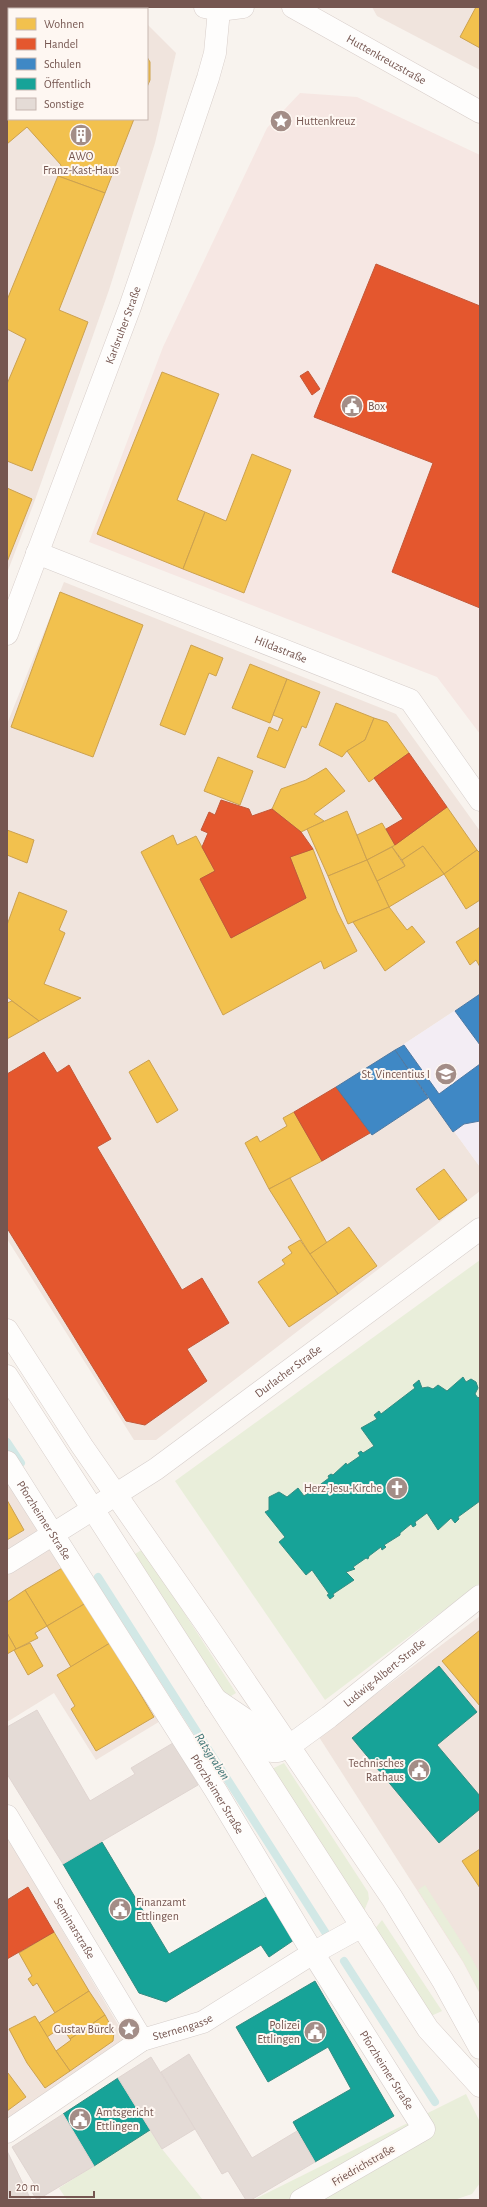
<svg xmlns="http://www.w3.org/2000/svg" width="487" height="2207" font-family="'Alegreya Sans',sans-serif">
<rect width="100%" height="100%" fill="#f8f3ee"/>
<g fill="#f0e4dd">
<polygon points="36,7 130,7 132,9 33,9"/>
<polygon points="372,7 480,7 480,70 377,16"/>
<polygon points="147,24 176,53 155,143 109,290 35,500 7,573 7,33 9,31 9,119 147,119"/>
<polygon points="64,582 396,714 480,831 480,994 395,1050 480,1167 480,1191 156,1440 134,1440 7,1239 7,724"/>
<polygon points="7,1475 162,1720 96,1760 54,1693 7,1722"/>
<polygon points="480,1616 480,1994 463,1962 319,1737"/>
<polygon points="7,1837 126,2038 7,2124"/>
</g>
<polygon fill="#f6e7e3" points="300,93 357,97 480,155 480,734 437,677 89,542 163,347 267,128"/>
<polygon fill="#f3edf4" points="480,994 480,1167 395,1050"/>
<g fill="#e9eeda">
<polygon points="480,1260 480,1583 325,1700 175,1481"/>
<polygon points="143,1549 236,1693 226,1699 132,1556"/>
<polygon points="284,1763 368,1892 369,1899 364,1911 272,1769"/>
<polygon points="425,1885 471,1957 480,1974 480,1993 463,1961 418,1890"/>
<polygon points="382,1920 442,2011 431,2016 374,1930"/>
<polygon points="466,2094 480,2122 480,2183 472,2194 454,2200 253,2200"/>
<polygon points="150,2130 162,2149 203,2200 67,2200 59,2188"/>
</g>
<g fill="#f2c14e" stroke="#cca14f">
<polygon points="476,7 480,8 480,48 460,37"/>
<polygon points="147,57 150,62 150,80 147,87"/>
<polygon points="9,65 9,119 134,119 105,193 58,176 61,165 27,127 7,144 7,67"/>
<polygon points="58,176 105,193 59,310 88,322 32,471 7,461 7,384 26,339 7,329 7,300"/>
<polygon points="162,372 219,394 177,500 205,512 183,569 97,534"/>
<polygon points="252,454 291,470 244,593 183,569 205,512 226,521"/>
<polygon points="7,488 32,499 7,562"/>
<polygon points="60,592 143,625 93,757 11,727"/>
<polygon points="191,645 223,658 216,676 209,673 185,735 160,725"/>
<polygon points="250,664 287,679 270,723 232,708"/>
<polygon points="287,679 320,692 306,728 302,726 285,768 257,757 269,727 278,731 283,719 273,715"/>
<polygon points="336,703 374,718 365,740 347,751 342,757 319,745"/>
<polygon points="374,718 387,722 409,753 369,782 347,751 365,740"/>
<polygon points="218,757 253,771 240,805 204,791"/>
<polygon points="326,768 345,791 314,814 324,821 301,832 272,809 281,789 306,780"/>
<polygon points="447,807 477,850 444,874 423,846 402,860 392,847"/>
<polygon points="347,811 367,860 328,876 307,829"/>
<polygon points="382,823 395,845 367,860 357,835"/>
<polygon points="7,830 34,840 27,863 7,855"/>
<polygon points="173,835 177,845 196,836 215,871 200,879 231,938 306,898 290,857 313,849 337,911 357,951 324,969 321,961 223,1015 141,852"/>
<polygon points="423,846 444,874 389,907 377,881 405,866 402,860"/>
<polygon points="392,847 405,866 377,881 367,860"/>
<polygon points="477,850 480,853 480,900 466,909 444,874"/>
<polygon points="367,860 389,907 348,924 328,876"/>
<polygon points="19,892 67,911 59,930 65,933 44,984 81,998 39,1021 7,997 7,925"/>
<polygon points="389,907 407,930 412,926 425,942 385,971 353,922"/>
<polygon points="480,927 480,967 476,960 470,965 456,942"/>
<polygon points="12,1001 39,1021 7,1039 7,1003"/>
<polygon points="149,1060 178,1110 157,1123 129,1072"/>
<polygon points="294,1112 322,1161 269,1189 245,1143 257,1136 260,1142 287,1126 283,1118"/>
<polygon points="444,1169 467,1200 439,1220 416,1189"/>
<polygon points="290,1178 327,1243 310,1254 269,1189"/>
<polygon points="349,1227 377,1266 338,1294 310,1254"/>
<polygon points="300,1240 338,1294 289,1327 258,1282 285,1264 282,1260 292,1253 288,1247"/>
<polygon points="7,1500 24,1530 7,1540"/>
<polygon points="64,1567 86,1603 47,1626 25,1590"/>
<polygon points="25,1590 47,1626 35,1633 38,1638 16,1649 7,1633 7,1602"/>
<polygon points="86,1603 110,1643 71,1667 47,1626"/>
<polygon points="480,1630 480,1706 442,1661"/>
<polygon points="7,1633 16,1649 7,1654"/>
<polygon points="30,1643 43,1666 28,1675 14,1650"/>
<polygon points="110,1643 154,1717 96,1751 71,1709 75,1706 57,1675"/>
<polygon points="480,1849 480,1888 462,1861"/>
<polygon points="54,1932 89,1991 55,2013 37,1983 33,1986 28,1979 32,1976 19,1953"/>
<polygon points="89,1991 105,2015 70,2039 62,2027 47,2037 39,2023"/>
<polygon points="105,2015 114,2032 113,2041 70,2071 56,2051 71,2040 70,2039"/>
<polygon points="35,2016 56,2051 70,2071 45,2088 27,2063 9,2029"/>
<polygon points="8,2073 26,2097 7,2111 7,2074"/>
</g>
<g fill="#e4572e" stroke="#c35738">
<polygon points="376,264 480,306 480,608 392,572 433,463 314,417"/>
<polygon points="308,371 320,389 312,395 300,376"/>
<polygon points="409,753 447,807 395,845 386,829 403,819 374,778"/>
<polygon points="221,800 249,809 252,816 272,809 301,832 313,849 290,857 306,898 231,938 200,879 215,871 202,847 208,833 201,830 209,812 215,815"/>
<polygon points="44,1052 57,1073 69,1065 83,1090 111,1139 97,1147 182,1290 202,1278 229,1323 187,1349 207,1381 145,1425 126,1421 7,1228 7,1074"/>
<polygon points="336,1087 370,1133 322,1161 294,1112"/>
<polygon points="28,1887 54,1932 7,1959 7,1900"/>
</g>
<g fill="#3f88c5" stroke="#4f79a2">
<polygon points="480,994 480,1045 455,1011"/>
<polygon points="404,1045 439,1094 480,1064 480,1121 464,1124 453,1132 395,1050"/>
<polygon points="395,1050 428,1098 372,1135 336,1087"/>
</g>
<g fill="#17a398" stroke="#338c82">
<polygon points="463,1377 466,1382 471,1379 476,1382 478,1388 475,1394 478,1398 480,1396 480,1501 458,1517 459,1519 455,1523 451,1518 438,1530 427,1513 415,1522 416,1525 413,1527 411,1524 400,1533 400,1535 384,1545 386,1547 382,1550 381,1547 369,1556 368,1559 366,1558 353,1567 355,1569 346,1572 354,1580 333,1594 334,1596 330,1599 327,1595 329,1594 312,1570 306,1575 279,1542 285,1537 265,1512 269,1510 269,1497 279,1492 287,1497 298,1488 304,1496 314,1489 314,1486 317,1487 329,1478 328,1476 331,1474 333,1475 346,1463 347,1465 360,1456 358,1453 361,1451 363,1453 374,1446 361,1428 377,1419 374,1415 379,1411 381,1414 415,1388 413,1385 419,1380 422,1388 428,1387 433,1389 438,1385 447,1391"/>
<polygon points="439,1666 477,1712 437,1745 480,1796 480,1809 439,1843 352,1738"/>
<polygon points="102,1842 169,1954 268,1896 294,1940 269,1957 261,1945 166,2002 139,1993 63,1864"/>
<polygon points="315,1981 394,2116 315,2162 293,2122 351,2089 328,2047 268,2082 236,2027"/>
<polygon points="118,2078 150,2130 94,2166 63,2114"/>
</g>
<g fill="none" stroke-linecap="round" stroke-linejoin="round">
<g stroke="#d2e8e6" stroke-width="8">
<polyline points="7,1442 21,1463"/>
<polyline points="98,1577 327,1935"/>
<polyline points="344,1961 435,2102"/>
</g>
</g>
<g fill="#e4dbd6" stroke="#e0d5d1">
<polygon points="37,1710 90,1801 135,1774 131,1768 173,1743 198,1785 63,1864 7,1774 7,1727"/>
<polygon points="189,2054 252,2158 297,2131 315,2162 251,2200 246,2200 228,2171 222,2174 161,2072"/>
<polygon points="151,2057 195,2129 162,2149 118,2078"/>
<polygon points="63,2114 94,2166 37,2200 28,2186 34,2183 12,2147"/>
<polygon points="7,2151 31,2200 7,2200"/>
</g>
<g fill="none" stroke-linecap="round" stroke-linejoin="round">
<g stroke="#d6cecb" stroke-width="23">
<g id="minor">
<path id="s1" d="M 37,553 L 410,700 L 480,800"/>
<path id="s2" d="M 7,1462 L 216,1791 L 313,1953 L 424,2129 L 301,2200"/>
<polyline points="7,1563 93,1509"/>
<path id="s3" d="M 215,1699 L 246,1720 L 263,1745 L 272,1751 L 278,1751 L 288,1747 L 329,1717 L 480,1596"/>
<path id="s4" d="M 7,1816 L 142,2040"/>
<path id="s5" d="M 7,2132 L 142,2040 L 203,2022 L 313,1953 L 362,1926"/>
</g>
</g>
<g stroke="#d6cecb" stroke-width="23">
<g id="tertiary">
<path id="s6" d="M 93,1509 L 156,1469 L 480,1229"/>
</g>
</g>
<g stroke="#d8ceca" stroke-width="23">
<g id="secondary">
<polyline points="205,7 219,10 243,7"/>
<path id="s7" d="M 293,7 L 480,112"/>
<path id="s8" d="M 7,634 L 130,307 L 161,217 L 208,78 L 215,53 L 219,10"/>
<polyline points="7,1330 82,1446 208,1627 392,1898 443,1981 480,2048"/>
<polyline points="7,1376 428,2029 480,2086"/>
</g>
</g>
<use href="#minor" stroke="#fefdfc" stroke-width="22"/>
<use href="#tertiary" stroke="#fefdfc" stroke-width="22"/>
<use href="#secondary" stroke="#fefdfc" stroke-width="22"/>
</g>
<defs>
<g id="sight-disc" transform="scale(1.15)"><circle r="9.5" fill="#a38d87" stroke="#fef7f2"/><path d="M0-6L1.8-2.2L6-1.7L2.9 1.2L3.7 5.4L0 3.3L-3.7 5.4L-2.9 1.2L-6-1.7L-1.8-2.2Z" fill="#fff"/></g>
<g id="building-disc" transform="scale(1.15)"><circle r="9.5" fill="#a38d87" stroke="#fef7f2"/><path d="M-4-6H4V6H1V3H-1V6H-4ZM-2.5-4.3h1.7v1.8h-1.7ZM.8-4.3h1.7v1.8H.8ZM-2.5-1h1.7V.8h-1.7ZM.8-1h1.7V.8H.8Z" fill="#fff"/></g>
<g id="civic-disc" transform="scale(1.15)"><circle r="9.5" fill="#a38d87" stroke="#fef7f2"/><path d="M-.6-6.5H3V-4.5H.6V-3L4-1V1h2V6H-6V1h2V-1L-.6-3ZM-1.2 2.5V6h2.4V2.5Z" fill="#fff"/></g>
<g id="school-disc" transform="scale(1.15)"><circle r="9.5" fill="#a38d87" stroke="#fef7f2"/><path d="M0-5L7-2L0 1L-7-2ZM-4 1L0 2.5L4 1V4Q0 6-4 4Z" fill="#fff"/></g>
<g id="church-disc" transform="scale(1.15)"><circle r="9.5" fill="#a38d87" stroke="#fef7f2"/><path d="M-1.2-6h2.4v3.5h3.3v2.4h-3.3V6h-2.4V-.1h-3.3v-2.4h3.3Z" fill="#fff"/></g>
</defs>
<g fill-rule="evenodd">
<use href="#sight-disc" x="281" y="121"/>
<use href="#building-disc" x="81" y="135"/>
<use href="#civic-disc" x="352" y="406"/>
<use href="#school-disc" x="446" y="1074"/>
<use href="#church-disc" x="397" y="1488"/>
<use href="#civic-disc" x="419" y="1770"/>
<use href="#civic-disc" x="120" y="1909"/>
<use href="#sight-disc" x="129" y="2029"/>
<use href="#civic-disc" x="315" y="2032"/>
<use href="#civic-disc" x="80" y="2119"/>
</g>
<g text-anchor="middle" stroke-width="4" stroke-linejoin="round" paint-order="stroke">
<g font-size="12" fill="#755650" stroke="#fef7f2">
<text dy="4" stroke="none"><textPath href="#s7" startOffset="107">Huttenkreuzstraße</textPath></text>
<text dy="4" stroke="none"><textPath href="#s8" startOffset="330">Karlsruher Straße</textPath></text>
<text dy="4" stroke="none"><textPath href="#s1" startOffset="262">Hildastraße</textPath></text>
<text dy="4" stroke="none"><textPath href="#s6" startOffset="239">Durlacher Straße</textPath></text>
<text dy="4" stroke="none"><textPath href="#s2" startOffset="69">Pforzheimer Straße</textPath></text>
<text dy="4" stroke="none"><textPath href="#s3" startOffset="217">Ludwig-Albert-Straße</textPath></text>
<text dy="4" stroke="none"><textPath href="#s2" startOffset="393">Pforzheimer Straße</textPath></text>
<text dy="4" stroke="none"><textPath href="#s4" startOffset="131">Seminarstraße</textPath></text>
<text dy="4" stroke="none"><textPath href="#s5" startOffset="206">Sternengasse</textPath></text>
<text dy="4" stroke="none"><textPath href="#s2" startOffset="717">Pforzheimer Straße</textPath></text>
<text transform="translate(363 2165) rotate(-30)" y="4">Friedrichstraße</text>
</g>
<g font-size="12" fill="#755650" stroke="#fef7f2" text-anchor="end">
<text x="296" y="125" text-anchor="start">Huttenkreuz</text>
<text x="81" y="160" text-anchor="middle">AWO<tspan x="81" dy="14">Franz-Kast-Haus</tspan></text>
<text x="368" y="410" text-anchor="start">Box</text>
<text x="430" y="1078">St. Vincentius I</text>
<text x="382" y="1492">Herz-Jesu-Kirche</text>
<text x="404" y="1767">Technisches<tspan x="404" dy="14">Rathaus</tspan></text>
<text x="136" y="1906" text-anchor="start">Finanzamt<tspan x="136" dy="14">Ettlingen</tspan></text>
<text x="300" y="2029">Polizei<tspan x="300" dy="14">Ettlingen</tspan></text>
<text x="114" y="2033">Gustav Bürck</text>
<text x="96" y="2116" text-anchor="start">Amtsgericht<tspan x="96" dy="14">Ettlingen</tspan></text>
</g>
<g font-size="13" font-style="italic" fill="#447878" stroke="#fef7f2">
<text transform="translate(213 1756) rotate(57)" y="5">Ratsgraben</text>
</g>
</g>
<rect width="487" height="2207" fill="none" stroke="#755650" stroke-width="16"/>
<rect x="8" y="8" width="140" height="112" fill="#fef7f2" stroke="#c7b7b1"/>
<rect x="16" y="18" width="20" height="12" fill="#f2c14e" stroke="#c7b7b1"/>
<text x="44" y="28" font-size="12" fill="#755650">Wohnen</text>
<rect x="16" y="38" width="20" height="12" fill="#e4572e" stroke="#c7b7b1"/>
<text x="44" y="48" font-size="12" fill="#755650">Handel</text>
<rect x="16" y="58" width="20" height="12" fill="#3f88c5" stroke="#c7b7b1"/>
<text x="44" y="68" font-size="12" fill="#755650">Schulen</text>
<rect x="16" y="78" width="20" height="12" fill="#17a398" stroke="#c7b7b1"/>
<text x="44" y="88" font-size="12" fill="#755650">Öffentlich</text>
<rect x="16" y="98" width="20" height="12" fill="#e4dbd6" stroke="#c7b7b1"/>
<text x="44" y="108" font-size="12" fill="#755650">Sonstige</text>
<path d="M10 2191v6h84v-6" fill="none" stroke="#755650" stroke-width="2"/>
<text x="16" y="2191" font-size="12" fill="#755650" stroke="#fef7f2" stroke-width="3" paint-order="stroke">20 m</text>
</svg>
